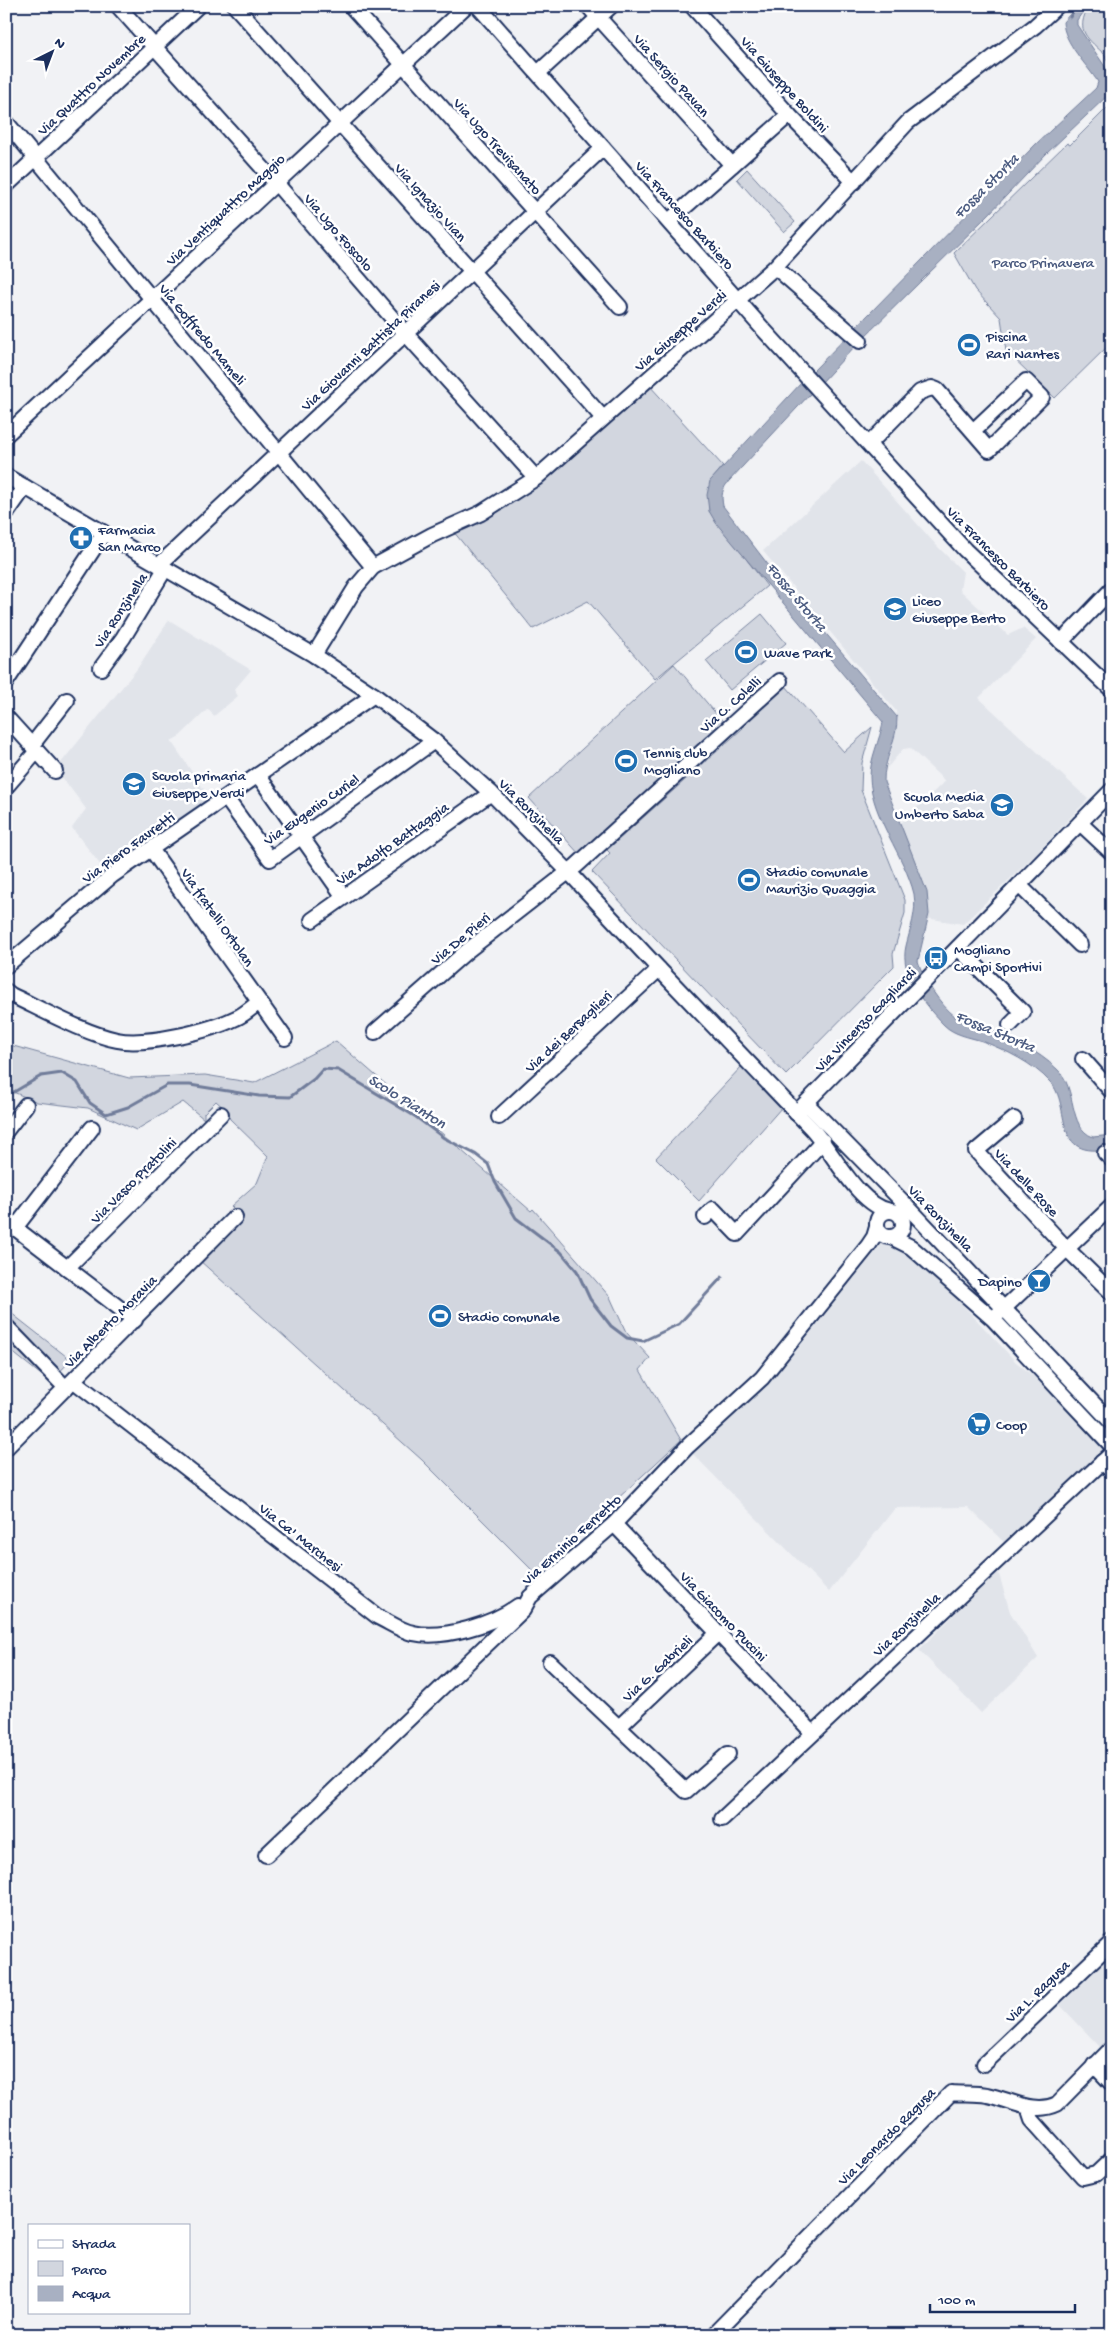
<svg xmlns="http://www.w3.org/2000/svg" width="1118" height="2341" font-family="'Gochi Hand',sans-serif">
<rect width="100%" height="100%" fill="#f1f2f5"/>
<filter id="ink" filterUnits="userSpaceOnUse"><feTurbulence type="fractalNoise" baseFrequency=".02" numOctaves="2"/><feDisplacementMap in="SourceGraphic" scale="10" xChannelSelector="R" yChannelSelector="G"/><feConvolveMatrix kernelMatrix="1 2 1 2 8 2 1 2 1" color-interpolation-filters="sRGB"/></filter>
<g filter="url(#ink)">
<g fill="#e1e4ea">
<polygon points="861,461 937,546 963,572 960,590 1008,635 1023,628 1036,639 979,698 1088,799 1038,852 963,924 926,918 898,826 945,781 910,748 903,749 887,768 898,723 896,711 763,551"/>
<polygon points="169,620 251,670 234,690 238,696 214,716 208,709 180,736 171,741 211,800 109,876 72,828 86,809 56,769 137,669"/>
<polygon points="900,1238 1016,1362 1037,1379 1112,1458 1112,1466 1016,1554 968,1507 895,1508 829,1592 690,1451 791,1357 884,1241"/>
<polygon points="998,1571 1010,1612 1038,1658 981,1713 919,1650"/>
<polygon points="1112,1954 1112,2037 1102,2049 1060,2005"/>
</g>
<g fill="#d2d6df" stroke="#76829e">
<path d="M 1089,6 L 1112,6 L 1112,62 L 1110,63 L 1105,57 L 1106,56 C 1088,38 1074,32 1089,6 Z"/>
<polygon points="1112,103 1112,342 1055,398 1006,351 1001,318 975,290 954,253 1067,143 1070,145"/>
<polygon points="747,169 795,222 784,232 737,179"/>
<polygon points="649,385 723,466 710,482 709,511 767,586 655,679 588,601 533,629 453,531 482,517"/>
<polygon points="762,614 786,643 730,690 706,661"/>
<polygon points="674,664 724,723 580,855 529,798"/>
<polygon points="785,685 844,752 872,727 862,763 861,790 905,900 905,913 893,954 894,966 786,1075 592,872 610,853 607,850 743,728 740,723"/>
<polygon points="336,1041 531,1211 533,1209 610,1297 626,1332 650,1358 640,1370 681,1440 535,1575 535,1573 422,1460 199,1260 242,1217 231,1206 257,1183 268,1156 230,1119 226,1110 216,1101 204,1113 204,1119 183,1102 136,1130 88,1108 37,1102 6,1089 6,1044 129,1078 205,1075 254,1083"/>
<polygon points="742,1066 782,1107 699,1201 656,1158"/>
<polygon points="6,1309 71,1360 50,1382 6,1347"/>
</g>
<g fill="#a8b0c2" stroke="#707c9a">
<path d="M 1077,6 L 1087,6 L 1077,20 L 1077,25 L 1112,77 L 1111,89 L 1107,96 L 1046,154 L 988,215 L 856,345 L 821,383 L 812,372 L 1036,144 L 1096,88 L 1098,82 C 1087,65 1064,43 1063,22 Z"/>
<path d="M 802,382 L 811,393 L 729,481 C 722,489 721,495 723,506 L 776,575 L 897,717 C 898,739 883,760 884,782 L 927,892 L 929,914 L 918,961 C 923,979 940,1005 956,1017 C 965,1024 977,1025 988,1029 C 1012,1038 1038,1051 1057,1069 C 1078,1088 1067,1127 1093,1137 L 1112,1135 L 1112,1148 C 1049,1162 1073,1105 1050,1082 C 1033,1063 1005,1050 982,1041 C 969,1037 954,1035 944,1025 C 925,1006 899,974 906,946 C 910,929 917,912 914,894 C 905,856 871,817 870,777 C 870,758 880,740 883,722 L 716,523 L 709,511 L 707,495 L 710,481 Z"/>
</g>
<g fill="none" stroke-linecap="round" stroke-linejoin="round">
<g stroke="#707c9a" stroke-width="3">
<polyline points="1070,17 1076,6"/>
<polyline points="6,1090 14,1092 41,1076 62,1073 77,1082 90,1103 106,1114 128,1107 167,1085 190,1085 259,1096 290,1097 314,1079 323,1069 338,1070 416,1117 444,1138 475,1154 488,1164 495,1182 516,1218 561,1252 577,1271 590,1299 611,1326 627,1338 643,1341 679,1324 722,1277"/>
</g>
<g stroke="#1b2f5e" stroke-width="18">
<g id="minor">
<polyline points="118,6 276,183 406,334 536,478"/>
<polyline points="235,6 603,418"/>
<polyline points="351,6 620,307"/>
<polyline points="478,6 763,329 965,550 1112,690"/>
<polyline points="588,6 732,165"/>
<polyline points="692,6 789,115 854,182"/>
<polyline points="538,73 611,6"/>
<polyline points="6,122 373,567"/>
<polyline points="6,186 198,6"/>
<polyline points="669,221 789,115"/>
<polyline points="775,267 860,341"/>
<polyline points="6,435 466,6"/>
<polyline points="869,444 920,392 932,388 937,390 989,450 1042,397 1026,381 973,431"/>
<path d="M 6,476 L 314,655 L 374,695 L 434,741 L 491,793 L 565,868 L 659,969 L 812,1129 C 833,1152 858,1205 890,1211"/>
<polyline points="6,514 25,487"/>
<polyline points="159,565 603,148"/>
<polyline points="1061,642 1112,589"/>
<polyline points="314,655 356,587 373,567 432,535 481,513 536,478 775,267 908,122 1035,26 1057,6"/>
<polyline points="101,668 123,638 165,569"/>
<polyline points="6,682 104,533"/>
<polyline points="6,717 55,771"/>
<polyline points="32,745 67,700"/>
<polyline points="258,775 344,897"/>
<polyline points="6,787 37,751"/>
<polyline points="226,798 270,859 434,741"/>
<polyline points="1080,823 1112,853"/>
<polyline points="151,849 285,1038"/>
<polyline points="1019,885 1080,945"/>
<polyline points="312,920 491,793"/>
<polyline points="958,948 1023,1012 1010,1025"/>
<polyline points="6,966 113,875 374,695"/>
<path d="M 6,991 L 11,995 C 41,1009 86,1034 117,1040 C 145,1046 210,1031 236,1018 C 244,1015 251,1008 258,1003"/>
<polyline points="375,1032 467,951 576,866 780,681"/>
<polyline points="1083,1059 1112,1092"/>
<polyline points="806,1103 906,1205 1112,1423"/>
<polyline points="796,1113 1112,790"/>
<polyline points="499,1117 659,969"/>
<polyline points="1014,1119 976,1151 1067,1249 1112,1293"/>
<polyline points="6,1131 26,1105"/>
<polyline points="1105,1153 1112,1160"/>
<circle cx="890" cy="1224" r="13"/>
<polyline points="705,1217 713,1209 737,1234 823,1141"/>
<polyline points="6,1221 135,1320"/>
<polyline points="15,1228 92,1128"/>
<polyline points="891,1237 911,1247 993,1319 1112,1446"/>
<polyline points="67,1268 221,1114"/>
<polyline points="998,1314 1112,1206"/>
<polyline points="6,1326 66,1388"/>
<path d="M 74,1381 L 378,1617 C 389,1622 401,1631 413,1633 C 444,1640 493,1624 518,1606"/>
<polyline points="6,1448 235,1217"/>
<polyline points="1102,1462 1112,1471"/>
<polyline points="614,1524 810,1730"/>
<polyline points="550,1662 686,1791 728,1754"/>
<polyline points="619,1727 719,1632"/>
<polyline points="722,1819 1112,1453"/>
<polyline points="266,1855 523,1610 530,1597 614,1524 688,1446 762,1378 868,1246 874,1237 877,1227"/>
<polyline points="984,2064 1112,1942"/>
<polyline points="1094,2065 1112,2084"/>
<polyline points="1032,2108 1030,2114 1032,2120 1083,2177 1096,2174 1112,2159"/>
<path d="M 713,2335 L 951,2093 C 963,2094 976,2093 987,2095 C 1011,2100 1034,2115 1057,2104 L 1112,2048"/>
</g>
</g>
<use href="#minor" stroke="#fff" stroke-width="14"/>
</g>
</g>
<defs>
<g id="stadium-disc" transform="scale(1.25)"><circle r="9.5" fill="#1f6fb2" stroke="#fff"/><path d="M0-5a6.5 5 0 1 0 0 10a6.5 5 0 1 0 0-10ZM-3.5-1.8h7v3.6h-7Z" fill="#fff"/></g>
<g id="pharmacy-disc" transform="scale(1.25)"><circle r="9.5" fill="#1f6fb2" stroke="#fff"/><path d="M-2-6h4v4h4v4h-4v4h-4v-4h-4v-4h4Z" fill="#fff"/></g>
<g id="school-disc" transform="scale(1.25)"><circle r="9.5" fill="#1f6fb2" stroke="#fff"/><path d="M0-5L7-2L0 1L-7-2ZM-4 1L0 2.5L4 1V4Q0 6-4 4Z" fill="#fff"/></g>
<g id="bus-disc" transform="scale(1.25)"><circle r="9.5" fill="#1f6fb2" stroke="#fff"/><path d="M-5-6H5V4H4V6H2V4H-2V6H-4V4H-5ZM-3.5-4V0h7V-4ZM-3.5 1.2v1.5H-2V1.2ZM2 1.2v1.5H3.5V1.2Z" fill="#fff"/></g>
<g id="bar-disc" transform="scale(1.25)"><circle r="9.5" fill="#1f6fb2" stroke="#fff"/><path d="M-6-5H6L.8 .8V4.5H3.5V6h-7V4.5H-.8V.8Z" fill="#fff"/></g>
<g id="supermarket-disc" transform="scale(1.25)"><circle r="9.5" fill="#1f6fb2" stroke="#fff"/><path d="M-6-5.5h2.5l.6 2H6L4.5 2H-2.5L-4.4-4H-6ZM-1.5 3.2a1.3 1.3 0 1 0 .1 0ZM3 3.2a1.3 1.3 0 1 0 .1 0Z" fill="#fff"/></g>
</defs>
<g fill-rule="evenodd">
<use href="#stadium-disc" x="969" y="345"/>
<use href="#pharmacy-disc" x="81" y="538"/>
<use href="#school-disc" x="895" y="609"/>
<use href="#stadium-disc" x="746" y="652"/>
<use href="#stadium-disc" x="626" y="761"/>
<use href="#school-disc" x="134" y="784"/>
<use href="#school-disc" x="1002" y="805"/>
<use href="#stadium-disc" x="749" y="880"/>
<use href="#bus-disc" x="936" y="958"/>
<use href="#bar-disc" x="1039" y="1281"/>
<use href="#stadium-disc" x="440" y="1316"/>
<use href="#supermarket-disc" x="979" y="1424"/>
</g>
<g text-anchor="middle" stroke-width="5" stroke-linejoin="round" paint-order="stroke">
<g font-size="15" fill="#1b2f5e" stroke="#fff">
<text transform="translate(672 75) rotate(48)" y="5">Via Sergio Pavan</text>
<text transform="translate(91 84) rotate(-43)" y="5">Via Quattro Novembre</text>
<text transform="translate(785 84) rotate(48)" y="5">Via Giuseppe Boldini</text>
<text transform="translate(498 146) rotate(48)" y="5">Via Ugo Trevisanato</text>
<text transform="translate(431 202) rotate(48)" y="5">Via Ignazio Vian</text>
<text transform="translate(225 209) rotate(-43)" y="5">Via Ventiquattro Maggio</text>
<text transform="translate(685 215) rotate(48)" y="5">Via Francesco Barbiero</text>
<text transform="translate(339 232) rotate(49)" y="5">Via Ugo Foscolo</text>
<text transform="translate(680 330) rotate(-41)" y="5">Via Giuseppe Verdi</text>
<text transform="translate(203 334) rotate(50)" y="5">Via Goffredo Mameli</text>
<text transform="translate(370 345) rotate(-43)" y="5">Via Giovanni Battista Piranesi</text>
<text transform="translate(999 558) rotate(45)" y="5">Via Francesco Barbiero</text>
<text transform="translate(120 610) rotate(-57)" y="5">Via Ronzinella</text>
<text transform="translate(730 704) rotate(-42)" y="5">Via C. Colelli</text>
<text transform="translate(311 809) rotate(-35)" y="5">Via Eugenio Curiel</text>
<text transform="translate(532 811) rotate(45)" y="5">Via Ronzinella</text>
<text transform="translate(392 843) rotate(-35)" y="5">Via Adolfo Battaggia</text>
<text transform="translate(128 847) rotate(-36)" y="5">Via Piero Favretti</text>
<text transform="translate(218 917) rotate(55)" y="5">Via fratelli Ortolan</text>
<text transform="translate(460 938) rotate(-40)" y="5">Via De Pieri</text>
<text transform="translate(865 1019) rotate(-46)" y="5">Via Vincenzo Gagliardi</text>
<text transform="translate(568 1031) rotate(-43)" y="5">Via dei Bersaglieri</text>
<text transform="translate(133 1180) rotate(-45)" y="5">Via Vasco Pratolini</text>
<text transform="translate(1027 1182) rotate(47)" y="5">Via delle Rose</text>
<text transform="translate(941 1218) rotate(46)" y="5">Via Ronzinella</text>
<text transform="translate(110 1321) rotate(-45)" y="5">Via Alberto Moravia</text>
<text transform="translate(301 1537) rotate(38)" y="5">Via Ca' Marchesi</text>
<text transform="translate(571 1539) rotate(-42)" y="5">Via Erminio Ferretto</text>
<text transform="translate(724 1616) rotate(46)" y="5">Via Giacomo Puccini</text>
<text transform="translate(906 1624) rotate(-43)" y="5">Via Ronzinella</text>
<text transform="translate(657 1668) rotate(-43)" y="5">Via G. Gabrieli</text>
<text transform="translate(1037 1991) rotate(-44)" y="5">Via L. Ragusa</text>
<text transform="translate(886 2136) rotate(-45)" y="5">Via Leonardo Ragusa</text>
</g>
<g font-size="15" fill="#49597e" stroke="#fff">
<text x="1043" y="267">Parco Primavera</text>
</g>
<g font-size="15" fill="#1b2f5e" stroke="#fff" text-anchor="start">
<text x="986" y="341">Piscina<tspan x="986" dy="17">Rari Nantes</tspan></text>
<text x="98" y="534">Farmacia<tspan x="98" dy="17">San Marco</tspan></text>
<text x="912" y="605">Liceo<tspan x="912" dy="17">Giuseppe Berto</tspan></text>
<text x="764" y="657">Wave Park</text>
<text x="644" y="757">Tennis club<tspan x="644" dy="17">Mogliano</tspan></text>
<text x="152" y="780">Scuola primaria<tspan x="152" dy="17">Giuseppe Verdi</tspan></text>
<text x="984" y="801" text-anchor="end">Scuola Media<tspan x="984" dy="17">Umberto Saba</tspan></text>
<text x="766" y="876">Stadio comunale<tspan x="766" dy="17">Maurizio Quaggia</tspan></text>
<text x="954" y="954">Mogliano<tspan x="954" dy="17">Campi Sportivi</tspan></text>
<text x="1022" y="1286" text-anchor="end">Dapino</text>
<text x="458" y="1321">Stadio comunale</text>
<text x="996" y="1429">Coop</text>
</g>
<g font-size="16" font-style="italic" fill="#4c5c81" stroke="#fff">
<text transform="translate(985 185) rotate(-45)" y="6">Fossa Storta</text>
<text transform="translate(798 596) rotate(50)" y="6">Fossa Storta</text>
<text transform="translate(996 1030) rotate(23)" y="6">Fossa Storta</text>
<text transform="translate(408 1100) rotate(32)" y="6">Scolo Pianton</text>
</g>
</g>
<rect width="1118" height="2341" fill="none" stroke="#fff" stroke-width="25"/>
<rect x="12" y="12" width="1093" height="2316" fill="none" stroke="#1b2f5e" stroke-width="2" filter="url(#ink)"/>
<rect x="28" y="2224" width="162" height="90" fill="#ffffff" stroke="#a4acbf"/>
<rect x="38" y="2240" width="25" height="8" fill="#ffffff" stroke="#a4acbf"/>
<text x="72" y="2248" font-size="15" fill="#1b2f5e">Strada</text>
<rect x="38" y="2261" width="25" height="15" fill="#d2d6df" stroke="#a4acbf"/>
<text x="72" y="2274" font-size="15" fill="#1b2f5e">Parco</text>
<rect x="38" y="2286" width="25" height="15" fill="#a8b0c2" stroke="#a4acbf"/>
<text x="72" y="2298" font-size="15" fill="#1b2f5e">Acqua</text>
<g transform="translate(52 52) rotate(42)" stroke="#ffffff" stroke-width="4" paint-order="stroke">
<path d="M0-4L9 19L0 12L-9 19Z" fill="#1b2f5e"/>
<text y="-8" font-size="14" font-weight="bold" text-anchor="middle" fill="#1b2f5e">N</text>
</g>
<path d="M930 2304v8h145v-8" fill="none" stroke="#1b2f5e" stroke-width="2.5"/>
<text x="938" y="2304" font-size="15" fill="#1b2f5e" stroke="#ffffff" stroke-width="4" paint-order="stroke">100 m</text>
</svg>
